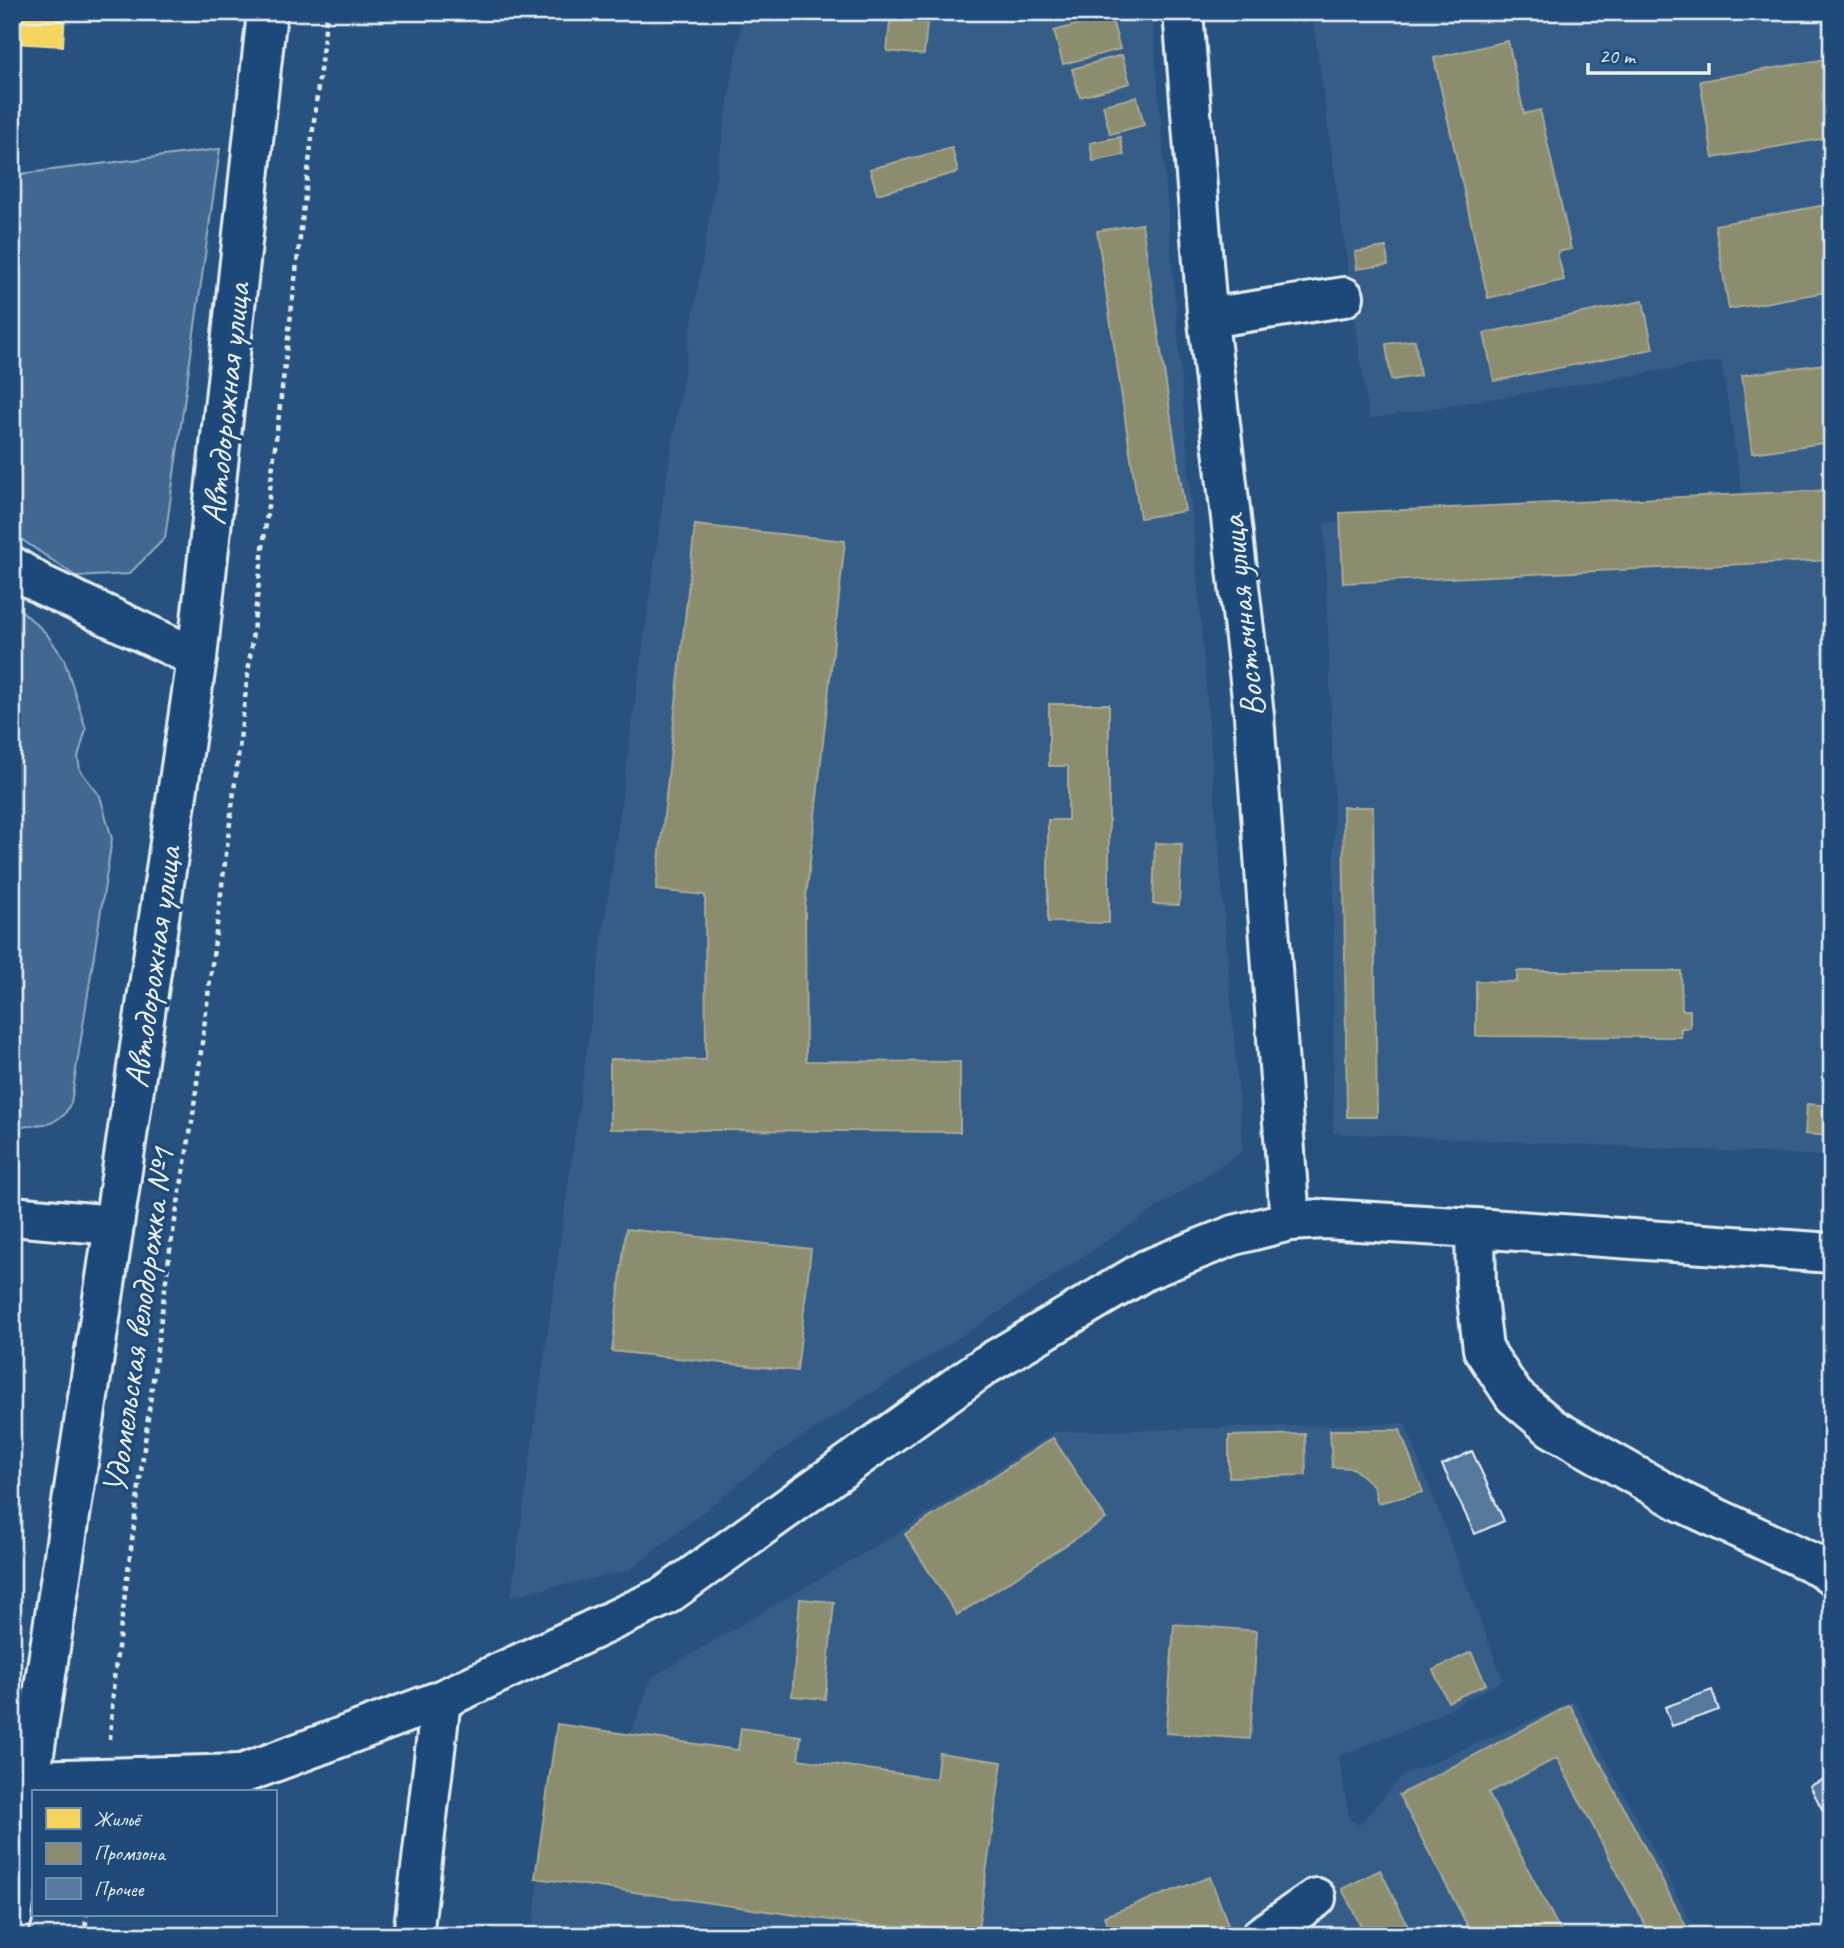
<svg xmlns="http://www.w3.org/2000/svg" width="1844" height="1948" font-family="Caveat,sans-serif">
<rect width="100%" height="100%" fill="#27517f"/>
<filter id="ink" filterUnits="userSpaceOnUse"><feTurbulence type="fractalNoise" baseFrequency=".0143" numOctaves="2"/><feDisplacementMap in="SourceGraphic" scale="14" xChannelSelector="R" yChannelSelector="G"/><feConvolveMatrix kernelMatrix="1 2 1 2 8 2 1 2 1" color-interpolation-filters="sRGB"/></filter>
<g filter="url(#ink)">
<g fill="#355d88">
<polygon points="743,12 1152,12 1243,1151 1007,1307 776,1454 629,1571 511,1596 664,494"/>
<polygon points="1312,12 1832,12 1832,1156 1333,1133 1334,796 1324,523 1744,504 1721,361 1369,419"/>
<polygon points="1405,1423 1503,1680 1427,1721 1339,1756 1349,1818 1359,1825 1403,1775 1575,1701 1699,1936 532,1936 557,1724 631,1734 652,1677 891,1537 1055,1432"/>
</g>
<g fill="#436891" stroke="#96acc4" stroke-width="2">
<polygon points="220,149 165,538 129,574 77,577 21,539 12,520 12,175"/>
<polygon points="12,602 46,633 64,659 86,729 78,757 80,770 100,796 112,839 71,1103 64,1115 51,1123 22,1127 12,1121"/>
</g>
<g fill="#f6d55c" stroke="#f2dd8b" stroke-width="2">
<polygon points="12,12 65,12 63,46 12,43"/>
<polygon points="71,12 130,12 129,21 71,16"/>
</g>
<g fill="#8c8c6e" stroke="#a8aa97" stroke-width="2">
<polygon points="891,12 928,12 924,55 887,51"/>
<polygon points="1111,16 1120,49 1063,64 1054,31"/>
<polygon points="1508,41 1524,114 1540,110 1571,249 1557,252 1564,280 1488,298 1434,58"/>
<polygon points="1122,55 1130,83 1080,97 1072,69"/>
<polygon points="1832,58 1832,137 1713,158 1700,81"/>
<polygon points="1137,97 1144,125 1110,134 1103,105"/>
<polygon points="1120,137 1124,155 1093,161 1090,143"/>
<polygon points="952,148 958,172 877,194 870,169"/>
<polygon points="1832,204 1832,291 1729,309 1715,225"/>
<polygon points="1142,224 1185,511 1140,518 1097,231"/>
<polygon points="1386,247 1388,265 1357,269 1355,252"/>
<polygon points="1643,301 1653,349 1494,381 1484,333"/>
<polygon points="1415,340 1420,376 1391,380 1386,344"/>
<polygon points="1832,363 1832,442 1752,453 1742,375"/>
<polygon points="1832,490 1832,560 1343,583 1340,513"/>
<polygon points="695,525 845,541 805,907 806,1061 960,1062 960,1132 610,1129 610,1059 706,1060 705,895 656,890"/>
<polygon points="1049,704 1109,704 1109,923 1048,922 1048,820 1068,820 1068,766 1049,766"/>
<polygon points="1343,807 1373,807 1377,1117 1347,1117"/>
<polygon points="1155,843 1182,844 1179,905 1153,904"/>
<polygon points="1517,971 1681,971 1682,1010 1690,1010 1690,1028 1681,1028 1681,1037 1476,1036 1476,981 1517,982"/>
<polygon points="1832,1015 1832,1050 1824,1050 1822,1016"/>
<polygon points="1807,1104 1832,1106 1832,1136 1805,1134"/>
<polygon points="626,1229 811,1249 797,1371 612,1351"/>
<polygon points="1330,1430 1400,1430 1423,1492 1378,1503 1373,1485 1353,1468 1332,1467"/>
<polygon points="1305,1434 1306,1475 1229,1477 1229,1436"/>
<polygon points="1053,1438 1106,1519 957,1615 905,1534"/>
<polygon points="800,1599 834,1602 825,1699 792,1696"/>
<polygon points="1174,1624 1257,1631 1250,1739 1166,1733"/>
<polygon points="1471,1652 1486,1684 1448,1702 1433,1670"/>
<polygon points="1570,1705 1691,1936 1651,1936 1557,1758 1488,1793 1563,1936 1473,1936 1399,1795"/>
<polygon points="557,1724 738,1750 741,1728 801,1736 798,1759 936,1779 939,1753 1002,1762 977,1936 943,1936 535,1878"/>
<polygon points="1380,1870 1413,1936 1366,1936 1342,1889"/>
<polygon points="1210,1877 1228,1925 1197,1936 1111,1936 1104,1916"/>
</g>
<g fill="#57789d" stroke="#e8f1f8" stroke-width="2">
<polygon points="1472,1451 1504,1521 1475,1534 1442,1465"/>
<polygon points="1712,1690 1719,1710 1672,1726 1665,1707"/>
<polygon points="1832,1775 1832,1828 1810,1786"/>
</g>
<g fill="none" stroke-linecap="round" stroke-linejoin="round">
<g stroke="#e8f1f8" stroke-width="44">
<g id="minor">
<polyline points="1183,12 1207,312 1254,715 1290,1221"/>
<polyline points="1208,318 1344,297"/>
<polyline points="12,566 42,585 197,658"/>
<polyline points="12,1216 114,1225"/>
<polyline points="1475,1228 1476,1289 1483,1349 1514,1396 1552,1428 1682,1502 1819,1566 1832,1575"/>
<polyline points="30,1780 242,1774 441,1700 665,1596 986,1365 1146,1270 1234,1235 1290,1221 1324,1219 1475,1228 1832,1253"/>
<polyline points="413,1936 441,1700"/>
<polyline points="1261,1936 1316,1898"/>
</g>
</g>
<g stroke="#e8f1f8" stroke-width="44">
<polyline id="major" points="12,1918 30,1780 114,1225 197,658 267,12"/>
</g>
<g stroke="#e8f1f8" stroke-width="4.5" stroke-dasharray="5 5" stroke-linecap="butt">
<polyline points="110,1739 114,1678 170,1250 192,1122 233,799 327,12"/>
<polyline points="84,1936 87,1915"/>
</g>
<use href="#minor" stroke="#1f4a7a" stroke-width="38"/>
<use href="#major" stroke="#1f4a7a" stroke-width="38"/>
</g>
</g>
<g text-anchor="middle" stroke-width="7" stroke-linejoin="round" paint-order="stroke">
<g font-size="35" fill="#e8f1f8" stroke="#1f4a7a">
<text transform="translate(225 404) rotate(-84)" y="12">Автодорожная улица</text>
<text transform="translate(1242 616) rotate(-96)" y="12">Восточная улица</text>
<text transform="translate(152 967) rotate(-82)" y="12">Автодорожная улица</text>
<text transform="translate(138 1321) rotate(-82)" y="12">Удомельская велодорожка №1</text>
</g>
</g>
<rect width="1844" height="1948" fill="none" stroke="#1f4a7a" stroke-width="42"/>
<rect x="21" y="21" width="1802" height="1906" fill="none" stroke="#e8f1f8" stroke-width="2.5" filter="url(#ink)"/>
<rect x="32" y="1790" width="245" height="126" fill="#1f4a7a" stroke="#6f8dac" stroke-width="2"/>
<rect x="46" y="1808" width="35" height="21" fill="#f6d55c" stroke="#6f8dac" stroke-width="2"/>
<text x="94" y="1826" font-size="21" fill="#e8f1f8">Жильё</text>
<rect x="46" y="1843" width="35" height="21" fill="#8c8c6e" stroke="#6f8dac" stroke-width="2"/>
<text x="94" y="1860" font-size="21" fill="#e8f1f8">Промзона</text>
<rect x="46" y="1878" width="35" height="21" fill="#57789d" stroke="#6f8dac" stroke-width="2"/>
<text x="94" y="1896" font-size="21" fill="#e8f1f8">Прочее</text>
<path d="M1588 63v10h121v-10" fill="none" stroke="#e8f1f8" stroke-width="3.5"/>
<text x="1599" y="63" font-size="21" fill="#e8f1f8" stroke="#1f4a7a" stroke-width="5" paint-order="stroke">20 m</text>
</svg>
